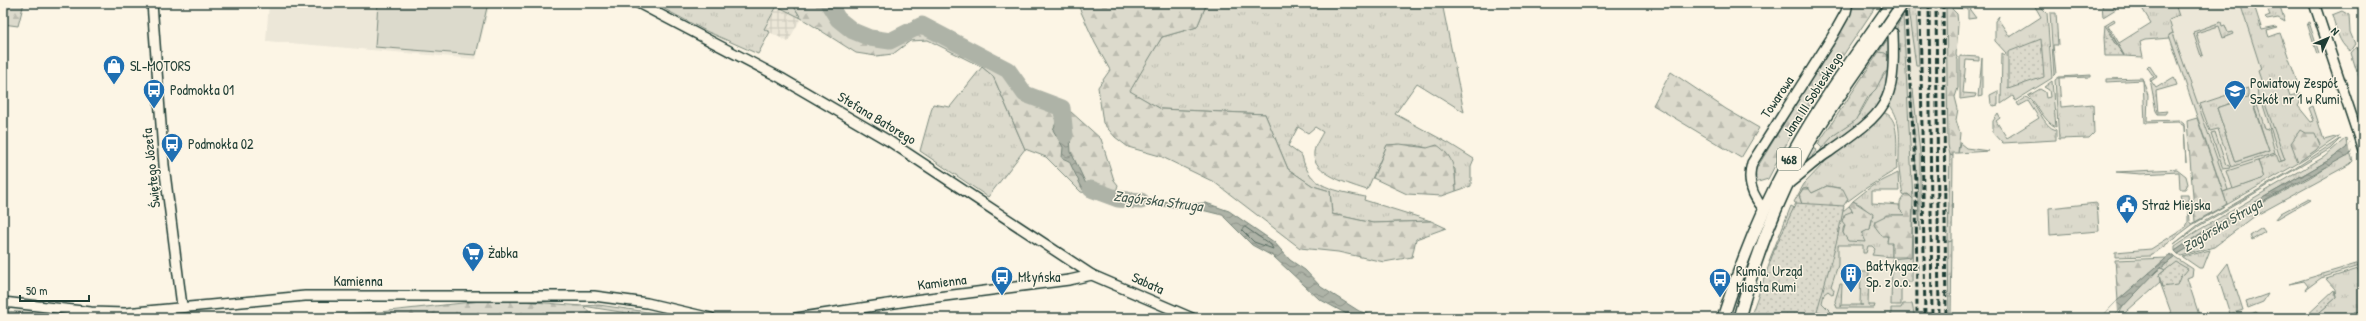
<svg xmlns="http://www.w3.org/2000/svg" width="2366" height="321" font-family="'Patrick Hand',sans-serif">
<defs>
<pattern id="industrial-grid" width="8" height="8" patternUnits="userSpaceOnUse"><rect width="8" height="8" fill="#ece7d8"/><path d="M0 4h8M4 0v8" fill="none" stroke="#cac7ba"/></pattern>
<pattern id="grass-tufts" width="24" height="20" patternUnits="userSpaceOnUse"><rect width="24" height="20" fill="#dcdacc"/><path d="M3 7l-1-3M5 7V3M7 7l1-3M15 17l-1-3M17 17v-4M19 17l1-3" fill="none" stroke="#bcbcb0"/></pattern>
<pattern id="forest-firs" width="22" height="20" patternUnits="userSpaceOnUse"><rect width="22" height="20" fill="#dcdacc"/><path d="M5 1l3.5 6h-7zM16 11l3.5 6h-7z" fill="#bcbcb0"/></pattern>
<pattern id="park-dots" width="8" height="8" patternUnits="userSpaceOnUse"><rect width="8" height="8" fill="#dcdacc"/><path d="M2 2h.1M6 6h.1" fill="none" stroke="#bcbcb0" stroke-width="1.8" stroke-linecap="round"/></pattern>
<pattern id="water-waves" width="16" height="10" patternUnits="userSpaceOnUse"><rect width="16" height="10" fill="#aeb3a7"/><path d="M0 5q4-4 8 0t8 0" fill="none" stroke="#8d9389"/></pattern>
</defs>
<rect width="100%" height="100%" fill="#fcf5e5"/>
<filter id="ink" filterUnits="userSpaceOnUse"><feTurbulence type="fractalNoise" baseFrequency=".025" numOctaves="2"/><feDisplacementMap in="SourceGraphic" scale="8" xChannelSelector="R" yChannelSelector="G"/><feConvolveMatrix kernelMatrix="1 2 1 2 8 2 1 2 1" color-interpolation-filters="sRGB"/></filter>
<g filter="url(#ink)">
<g fill="#ece7d8">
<polygon points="269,3 490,3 476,59 266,41"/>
<polygon points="1896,3 1949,3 1953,156 1951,318 1901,318 1896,312 1894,272 1906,271"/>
<polygon points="2157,3 2240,3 2292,166 2227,204"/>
<polygon points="1837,240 1892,243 1891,318 1836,318 1817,311"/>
</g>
<polygon fill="url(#industrial-grid)" points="777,5 801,18 788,42 764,29"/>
<g fill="url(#grass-tufts)" stroke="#7e8c80">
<polygon points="653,3 792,3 801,18 777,6 764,29 770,32 758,54 706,31"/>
<path d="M 1207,3 L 1310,3 L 1316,6 L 1318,3 L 1442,3 L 1464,112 L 1417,83 L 1395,114 L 1450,144 L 1474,159 L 1471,166 L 1471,186 L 1456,191 L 1455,169 L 1427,148 L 1415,145 L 1387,145 L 1367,190 C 1352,185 1311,174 1314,152 C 1315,145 1320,138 1323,132 L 1315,127 L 1308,133 L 1298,127 L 1288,146 L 1302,156 C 1309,189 1336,190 1365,197 L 1364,200 L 1431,221 L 1373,223 L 1332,214 L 1330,191 L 1313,186 L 1288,169 L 1265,114 L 1161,109 L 1129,91 L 1162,37 L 1197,27 Z"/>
<polygon points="1913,3 1916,3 1919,65 1916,65 1908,10"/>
<polygon points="1953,3 1967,3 1970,6 1975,3 1976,5 1970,10 1976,18 1968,19 1968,9 1952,8"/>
<polygon points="2033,3 2037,3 2047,13 2052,78 2015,101 2013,96 2001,104 2002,53 2005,55 2006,53 1995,41 1995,21 1999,16 1998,19 2010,37 2041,17"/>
<polygon points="2102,3 2110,3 2116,9 2103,17"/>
<polygon points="2130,3 2178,3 2175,4 2179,16 2169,20 2173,33 2169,35 2170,38 2145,40 2140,42 2143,57 2124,56 2112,39 2104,37 2105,25 2124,55 2106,24 2114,19 2115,21 2108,25 2119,43 2151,23 2140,5 2133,9"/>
<polygon points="2240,3 2254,5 2262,30 2277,27 2278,28 2267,31 2269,37 2280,33 2299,87 2288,90 2290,96 2301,93 2302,99 2298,106 2311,122 2314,121 2309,108 2313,106 2324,140 2339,136 2307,158 2192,225 2151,256 2115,257 2115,252 2151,249 2186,227 2188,222 2188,201 2181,201 2180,195 2188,195 2190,221 2192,224 2227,204 2223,192 2264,178 2258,161 2276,154 2279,162 2285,160 2261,99 2256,102 2265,128 2269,129 2275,153 2231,167 2218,129 2210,131 2200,104 2248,88 2248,98 2217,108 2235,162 2269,151 2253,103 2258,98 2257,85 2262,83 2258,71 2261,69"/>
<polygon points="2266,3 2279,3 2285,22 2278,18 2267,20 2265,18 2270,16"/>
<path d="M 2342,11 L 2349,15 L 2350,32 L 2355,44 L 2350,51 C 2338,43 2336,27 2332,15 Z"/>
<polygon points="2050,13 2056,13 2058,45 2053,45 2056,74 2054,76"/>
<path d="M 1903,16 L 1913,199 L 1908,194 L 1903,195 C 1901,183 1898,169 1899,157 C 1899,136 1902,121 1889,104 L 1897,75 L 1897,26 Z"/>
<polygon points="2221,22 2222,26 2225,25 2228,33 2232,32 2233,34 2223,38 2219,26 2196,33 2203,55 2201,56 2193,32"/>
<polygon points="2309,22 2319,53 2317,54 2307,23"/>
<polygon points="1889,37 1890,57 1879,52"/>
<polygon points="2356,47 2363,55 2357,72 2351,53"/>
<polygon points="1960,56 1979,57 1979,61 1966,60 1963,93 1976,94 1975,97 1960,99"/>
<polygon points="1982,58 1982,96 1978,97"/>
<polygon points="2149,65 2157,77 2151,81 2156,88 2174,77 2177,85 2156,91 2158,112 2167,111 2165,114 2158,114 2156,111 2150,79 2154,77 2147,67"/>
<polygon points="2363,65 2363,102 2362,83 2358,74"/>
<polygon points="982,67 993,76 1025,149 988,197 920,151 933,104 950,107"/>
<path d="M 1890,70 C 1880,121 1855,124 1820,152 C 1825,135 1852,127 1861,112 C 1865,105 1884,71 1890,70 Z"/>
<polygon points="2091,75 2091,77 2059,78 2061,107 2093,104 2094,133 2089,138 2059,139 2055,80 2059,77"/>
<polygon points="2142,78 2148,95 2147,121 2179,120 2184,124 2186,163 2184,126 2178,122 2145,123 2143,80 2106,82 2106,79"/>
<path d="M 2052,81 L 2056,127 C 2044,122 2038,104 2028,96 L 2040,89 L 2045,92 L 2046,98 L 2050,97 L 2049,90 L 2044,87 Z"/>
<polygon points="1913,89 1920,153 1920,231 1911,90"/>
<polygon points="1998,91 1998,105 1994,106 1991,104 1990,95"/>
<path d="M 2026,97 C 2039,104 2042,126 2056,130 L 2056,140 L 2003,143 L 1993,132 L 1993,121 L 1998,114 L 2000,118 L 1996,121 L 2007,138 L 2039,118 L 2028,101 L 2019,106 L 2017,103 Z"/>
<path d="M 1885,113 C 1902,119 1895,155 1897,169 L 1863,190 L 1848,201 L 1840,188 L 1827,186 L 1812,193 L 1807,188 L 1803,189 L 1799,195 L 1802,204 L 1800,206 L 1794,202 L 1804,184 L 1825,162 L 1823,160 C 1837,149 1854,142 1867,130 C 1873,125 1878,114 1885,113 Z"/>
<polygon points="2215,132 2226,165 2228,164 2230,168 2223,169 2211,133"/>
<polygon points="2341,138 2330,149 2199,226 2174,244 2198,225 2294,169"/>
<polygon points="2346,138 2347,148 2331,159 2203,232 2175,251 2175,246 2197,231 2324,157"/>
<polygon points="1960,143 1966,148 1989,151 1958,153"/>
<polygon points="1813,148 1817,150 1812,156 1814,159 1805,164"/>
<polygon points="2350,152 2353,161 2350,164 2255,216 2214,247 2181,256 2178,254 2242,214 2309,178"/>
<polygon points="1950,155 1953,156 1952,241 1948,242"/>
<polygon points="2177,169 2186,176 2188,184 2185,189 2180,189 2179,172 2141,174 2116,172"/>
<polygon points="1898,173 1899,191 1872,191 1872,203 1900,205 1900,210 1906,215 1891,215 1885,235 1888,237 1887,241 1892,243 1892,257 1872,255 1875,249 1872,246 1868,246 1866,253 1863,253 1863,245 1838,245 1838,265 1831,286 1834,290 1833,295 1828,291 1824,294 1822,303 1837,318 1806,318 1843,211 1849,206 1853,211 1844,223 1845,224 1843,229 1843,233 1848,239 1863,235 1863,232 1870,229 1873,216 1861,205 1853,201 1872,186"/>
<polygon points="2309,198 2311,199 2275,220 2281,213"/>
<polygon points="2097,203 2099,231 2050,235 2049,208"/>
<polygon points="1791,206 1798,210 1774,263 1769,261"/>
<polygon points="1913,207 1912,282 1901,282 1901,305 1891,305 1892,259 1911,257"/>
<polygon points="2262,228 2265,232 2252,240 2250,236"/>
<polygon points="2210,250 2203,268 2199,268 2183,257"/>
<polygon points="2175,257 2193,269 2192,276 2187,278 2200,318 2173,318 2160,282 2165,270 2161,268"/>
<polygon points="2363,262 2363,265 2321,278 2305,290 2308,286 2304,281 2289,284"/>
<polygon points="2228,263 2243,310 2230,314 2218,276"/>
<polygon points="2358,269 2363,288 2363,311 2354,312 2356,317 2360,316 2360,318 2313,318 2336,298 2335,289 2326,279"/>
<polygon points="1861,272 1869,272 1868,305 1875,305 1874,308 1837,308 1835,301 1840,284 1842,284 1841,307 1842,305 1863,305 1860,305"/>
<polygon points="2268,294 2263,302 2248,308 2246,302"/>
<polygon points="1903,304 1912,304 1915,318 1891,318 1891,308 1901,308"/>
<polygon points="2256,312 2263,318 2244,318 2243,317"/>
</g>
<g fill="url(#forest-firs)" stroke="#7e8c80">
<polygon points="3,3 24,3 18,26 3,24"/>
<polygon points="792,3 845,3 841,8 846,23 856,34 888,40 925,27 1007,64 1038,105 1070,111 1101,139 1114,180 1118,185 1114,198 1081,192 1046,157 1025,149 993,76 982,67 928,40 910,41 893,54 876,56 856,53 801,18"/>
<polygon points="1077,3 1207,3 1197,27 1162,37 1130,91 1161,109 1265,114 1288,169 1313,186 1330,191 1332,214 1373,223 1431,221 1446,228 1416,239 1412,257 1384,262 1338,252 1300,248 1214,182 1160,156 1128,147 1115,137 1103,123 1098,87 1110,70 1095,43"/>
<polygon points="1856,3 1878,3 1796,126 1768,179 1755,183 1755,171 1841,29 1852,6"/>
<polygon points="1946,3 1953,3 1952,9 1957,14 1958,24 1956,55 1958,60 1958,88 1955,97 1958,109 1956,120 1960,133 1958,153 1953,153 1953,156 1950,155 1948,145"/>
<polygon points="1879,52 1885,53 1890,57 1890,70 1884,73 1876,89 1868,97 1855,121 1834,135 1822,148 1818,144"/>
<polygon points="1671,72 1726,109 1759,128 1741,158 1653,105"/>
<polygon points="2197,118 2227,204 2195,222 2187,121"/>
<polygon points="2300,130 2305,133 2315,133 2320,145 2316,150 2298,162 2291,143"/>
<path d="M 1400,144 L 1427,148 L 1437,145 C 1455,157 1455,171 1456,191 L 1442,196 L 1407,194 L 1373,178 L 1387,145 Z"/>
<polygon points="1827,186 1843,189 1848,199 1842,208 1802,204 1799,195 1803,189 1809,189 1812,193"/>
<polygon points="1905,194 1909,195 1913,199 1911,257 1892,257 1892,243 1887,243 1888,236 1882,236 1874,225 1875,221 1887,215 1905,215 1900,210 1900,202"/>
<polygon points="1853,201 1873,214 1870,229 1862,233 1866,242 1848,241 1843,233 1845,225 1842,221 1845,214 1853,211 1849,206"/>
<polygon points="1952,241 1951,318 1949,318 1948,242"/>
<polygon points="2167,258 2122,299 2118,301 2115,260"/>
<path d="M 2161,268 L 2165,270 L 2159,275 L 2160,282 L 2119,318 C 2118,305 2150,275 2161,268 Z"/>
<polygon points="499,299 582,306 599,305 689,318 658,318 583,306 596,318 250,318 380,312"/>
<polygon points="3,311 118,318 3,318"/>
</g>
<g fill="url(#park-dots)" stroke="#7e8c80">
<polygon points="2104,37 2112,39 2124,56 2105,56"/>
<polygon points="2041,39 2044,77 2008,89 2008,52"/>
<polygon points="1796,203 1844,206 1837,240 1817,311 1836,318 1750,318 1775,248"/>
<polygon points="2176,262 2188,269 2184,274 2181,275 2177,285 2162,287 2159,275"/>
<polygon points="2334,290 2336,298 2313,318 2304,318"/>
</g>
<g fill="#dcdacc" stroke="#7e8c80">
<polygon points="378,3 488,3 476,55 375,47"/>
<polygon points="2173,33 2228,190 2223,192 2169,35"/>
<polygon points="2250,97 2269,151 2235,162 2217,108"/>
<polygon points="2263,98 2285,160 2281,161 2261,99"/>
<polygon points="2258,161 2264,178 2233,189 2227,171"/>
</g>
<g fill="url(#water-waves)" stroke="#758479">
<polygon points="1061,112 1065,112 1066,120 1069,121 1071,152 1087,186 1112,193 1111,199 1083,190 1069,161 1062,158 1063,147 1053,130 1057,120 1061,120"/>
<polygon points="2356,134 2350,154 2261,203 2178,254 2175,251 2203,232 2331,159 2346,148"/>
<polygon points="1120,196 1187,204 1206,203 1229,211 1274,242 1290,260 1305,270 1321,287 1359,311 1381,318 1354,318 1319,299 1274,257 1252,245 1222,215 1198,209 1116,202"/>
<polygon points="2171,254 2175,257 2157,271 2112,318 2101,318 2117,301"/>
</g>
<g fill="#fcf5e5">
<polygon points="2363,118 2363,135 2350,152 2348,145"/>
<polygon points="2117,301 2118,312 2112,318 2105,318 2105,314"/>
</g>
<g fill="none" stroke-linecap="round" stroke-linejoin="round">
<polygon stroke="#586c62" stroke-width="1" points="1245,227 1271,245 1273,249 1254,242 1242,230"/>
<g stroke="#aeb3a7" stroke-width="17">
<polyline points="828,3 838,19 853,31 870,38 890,41 922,25 1008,70 1025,94 1062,108 1065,135"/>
<polyline points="1091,189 1118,199 1141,201"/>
</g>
<g stroke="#1f3d34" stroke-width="12">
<g id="minor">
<polyline points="152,3 164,165 182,306"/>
<polyline points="638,3 781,78 889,141 1092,275 1192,318"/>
<polyline points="2314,3 2363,150"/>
<path d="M 1788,184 C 1802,174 1814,161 1829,152 C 1885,112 1896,106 1893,33"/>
<path d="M 1764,209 C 1752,196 1747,180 1752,163 L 1832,37 L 1846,12 L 1848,3"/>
<polyline points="3,302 91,312 125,313 305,296 594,296 647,303 711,318"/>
<polyline points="796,318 914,300 1069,280 1092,275"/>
</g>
</g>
<g stroke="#1f3d34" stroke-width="14">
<g id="major">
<path d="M 1723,318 C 1741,261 1764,205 1793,153 C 1822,100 1858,52 1892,3"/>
<path d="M 1739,318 C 1755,259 1776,201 1806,148 C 1829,108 1858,70 1884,31"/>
</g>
</g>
<use href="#minor" stroke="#fcf5e5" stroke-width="9"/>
<use href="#major" stroke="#fcf5e5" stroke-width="11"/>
<g stroke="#1f3d34" stroke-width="3" stroke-dasharray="6 3" stroke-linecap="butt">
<polyline points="1905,3 1916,181 1917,312"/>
<polyline points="1920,3 1925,318"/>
<polyline points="1929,3 1932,318"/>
<polyline points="1936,3 1939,318"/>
<polyline points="1943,3 1946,318"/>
</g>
<g stroke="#1f3d34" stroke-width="14" stroke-linecap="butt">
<polyline id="major-bridge" points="1884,31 1903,3"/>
</g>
<use href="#major-bridge" stroke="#fcf5e5" stroke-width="11"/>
</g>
</g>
<defs>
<g id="shop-pin" transform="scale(1.15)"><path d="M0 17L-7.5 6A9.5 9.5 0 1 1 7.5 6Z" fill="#1f6fb2" stroke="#fcf5e5"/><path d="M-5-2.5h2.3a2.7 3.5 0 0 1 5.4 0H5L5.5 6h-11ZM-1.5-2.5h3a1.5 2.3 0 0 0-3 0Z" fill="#fff"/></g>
<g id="bus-pin" transform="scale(1.15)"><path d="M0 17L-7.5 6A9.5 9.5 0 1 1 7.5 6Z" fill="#1f6fb2" stroke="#fcf5e5"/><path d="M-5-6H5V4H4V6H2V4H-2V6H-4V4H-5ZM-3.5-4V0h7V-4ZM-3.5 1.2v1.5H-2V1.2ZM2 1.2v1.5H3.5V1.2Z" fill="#fff"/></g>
<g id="school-pin" transform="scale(1.15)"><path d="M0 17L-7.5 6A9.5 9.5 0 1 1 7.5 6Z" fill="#1f6fb2" stroke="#fcf5e5"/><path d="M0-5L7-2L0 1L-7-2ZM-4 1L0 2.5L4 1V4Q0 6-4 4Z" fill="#fff"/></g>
<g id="civic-pin" transform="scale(1.15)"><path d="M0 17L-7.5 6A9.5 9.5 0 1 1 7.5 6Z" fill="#1f6fb2" stroke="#fcf5e5"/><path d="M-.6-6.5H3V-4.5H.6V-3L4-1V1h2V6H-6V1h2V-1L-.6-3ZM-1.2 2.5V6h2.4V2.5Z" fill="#fff"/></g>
<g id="supermarket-pin" transform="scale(1.15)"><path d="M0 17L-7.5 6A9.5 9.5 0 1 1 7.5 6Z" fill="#1f6fb2" stroke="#fcf5e5"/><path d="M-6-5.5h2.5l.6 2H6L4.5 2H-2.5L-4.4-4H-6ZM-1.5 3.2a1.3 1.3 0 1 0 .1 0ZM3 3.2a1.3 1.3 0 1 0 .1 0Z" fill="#fff"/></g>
<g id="building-pin" transform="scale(1.15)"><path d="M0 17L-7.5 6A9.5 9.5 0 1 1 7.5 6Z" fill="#1f6fb2" stroke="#fcf5e5"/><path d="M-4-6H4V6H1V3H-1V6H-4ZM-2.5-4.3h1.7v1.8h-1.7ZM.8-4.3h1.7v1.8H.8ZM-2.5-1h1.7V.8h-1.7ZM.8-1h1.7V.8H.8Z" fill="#fff"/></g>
</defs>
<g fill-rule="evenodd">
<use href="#shop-pin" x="114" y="66"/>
<use href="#bus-pin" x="154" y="90"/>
<use href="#school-pin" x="2235" y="91"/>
<use href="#bus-pin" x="172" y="144"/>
<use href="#civic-pin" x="2127" y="205"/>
<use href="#supermarket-pin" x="473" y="253"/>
<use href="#building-pin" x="1851" y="274"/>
<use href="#bus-pin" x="1002" y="277"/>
<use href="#bus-pin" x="1720" y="279"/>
</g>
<g text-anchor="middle" stroke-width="3" stroke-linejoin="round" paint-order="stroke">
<rect fill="#fcf5e5" stroke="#617469" stroke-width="1" x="1777" y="148" width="24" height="22" rx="3"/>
<g font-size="13" font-weight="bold" fill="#1f3d34">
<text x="1789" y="164">468</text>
</g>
<g font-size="14" fill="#1f3d34" stroke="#fcf5e5" text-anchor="start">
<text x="130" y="71">SL-MOTORS</text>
<text x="2250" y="88">Powiatowy Zespół<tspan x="2250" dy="16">Szkół nr 1 w Rumi</tspan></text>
<text x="170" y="95">Podmokła 01</text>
<text x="188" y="149">Podmokła 02</text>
<text x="2142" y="210">Straż Miejska</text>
<text x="488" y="258">Żabka</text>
<text x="1866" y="271">Bałtykgaz<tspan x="1866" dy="16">Sp. z o.o.</tspan></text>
<text x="1736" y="276">Rumia, Urząd<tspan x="1736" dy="16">Miasta Rumi</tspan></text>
<text x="1018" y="282">Młyńska</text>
</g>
<g font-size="14" fill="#1f3d34" stroke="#fcf5e5">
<text transform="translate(1813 94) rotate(-57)" y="5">Jana III Sobieskiego</text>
<text transform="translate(1777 97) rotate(-56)" y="5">Towarowa</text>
<text transform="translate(877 118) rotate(31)" y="5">Stefana Batorego</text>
<text transform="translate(151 168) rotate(-96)" y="5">Świętego Józefa</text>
<text x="358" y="286">Kamienna</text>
<text transform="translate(942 282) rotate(-7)" y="5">Kamienna</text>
<text transform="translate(1148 283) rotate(24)" y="5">Sabata</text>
</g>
<g font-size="15" font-style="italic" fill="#435a51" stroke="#fcf5e5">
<text transform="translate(1158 201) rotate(7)" y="5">Zagórska Struga</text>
<text transform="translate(2222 225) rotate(-31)" y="5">Zagórska Struga</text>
</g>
</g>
<rect width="2366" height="321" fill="none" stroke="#fcf5e5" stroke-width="16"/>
<rect x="8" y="8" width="2350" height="305" fill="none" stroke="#1f3d34" stroke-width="1.5" filter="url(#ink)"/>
<g transform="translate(2328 38) rotate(46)" stroke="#fcf5e5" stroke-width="3" paint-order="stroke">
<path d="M0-3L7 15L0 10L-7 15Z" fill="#1f3d34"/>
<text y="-6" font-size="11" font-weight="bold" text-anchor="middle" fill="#1f3d34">N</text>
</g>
<path d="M20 295v6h69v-6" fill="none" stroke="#1f3d34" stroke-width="2"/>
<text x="26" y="295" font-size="12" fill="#1f3d34" stroke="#fcf5e5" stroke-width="3" paint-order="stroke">50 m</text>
</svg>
